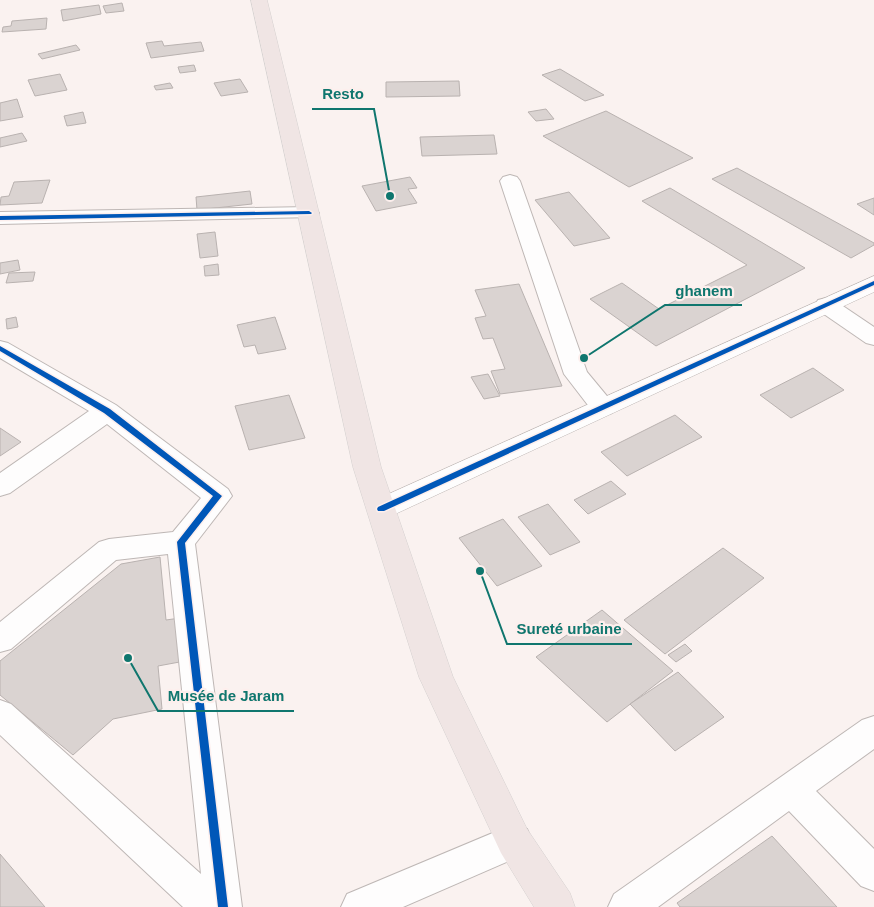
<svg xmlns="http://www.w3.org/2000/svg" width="874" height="907" font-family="Helvetica,sans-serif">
<rect width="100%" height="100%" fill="#faf2f0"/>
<g fill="#dad3d1" stroke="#b9b2b0">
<polygon points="122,3 124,11 106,13 103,6"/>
<polygon points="99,5 101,14 63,21 61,10"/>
<polygon points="47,18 46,29 2,32 3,27 11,26 12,21"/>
<polygon points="162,41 164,46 201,42 204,51 151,58 146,43"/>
<polygon points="76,45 80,50 42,59 38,54"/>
<polygon points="194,65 196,71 180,73 178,67"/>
<polygon points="560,69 604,95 585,101 542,75"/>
<polygon points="60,74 67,90 35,96 28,80"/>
<polygon points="240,79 248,92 221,96 214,83"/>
<polygon points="459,81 460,96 386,97 386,82"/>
<polygon points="170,83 173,88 156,90 154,86"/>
<polygon points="17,99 23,117 0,121 0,103"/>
<polygon points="546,109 554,119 536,121 528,112"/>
<polygon points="606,111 693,158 629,187 543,136"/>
<polygon points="83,112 86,123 67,126 64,116"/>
<polygon points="22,133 27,141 0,147 0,138"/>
<polygon points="494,135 497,154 422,156 420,137"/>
<polygon points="737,168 874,243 874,245 851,258 712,179"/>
<polygon points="410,177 417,188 408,189 417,203 376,211 362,186"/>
<polygon points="50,180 42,203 0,205 1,197 9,196 14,182"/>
<polygon points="670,188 805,268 656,346 590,299 622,283 659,309 747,265 642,201"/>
<polygon points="250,191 252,204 197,210 196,197"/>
<polygon points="569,192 610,238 574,246 535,200"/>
<polygon points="874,198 874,215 857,204"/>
<polygon points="215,232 218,256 200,258 197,234"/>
<polygon points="18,260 20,270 0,274 0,263"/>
<polygon points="218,264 219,275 205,276 204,266"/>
<polygon points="35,272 33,281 6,283 9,273"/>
<polygon points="519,284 562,386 500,394 491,371 505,369 493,338 483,339 475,318 486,316 475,290"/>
<polygon points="16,317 18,327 7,329 6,319"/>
<polygon points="275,317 286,349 258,354 255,345 244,347 237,325"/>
<polygon points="813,368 844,390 791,418 760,395"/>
<polygon points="488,374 500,396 484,399 471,377"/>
<polygon points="289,395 305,438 249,450 235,406"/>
<polygon points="675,415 702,437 627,476 601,452"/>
<polygon points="0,428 21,442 0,456"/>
<polygon points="611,481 626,494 588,514 574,500"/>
<polygon points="548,504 580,542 550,555 518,517"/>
<polygon points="503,519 542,566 497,586 459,538"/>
<polygon points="723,548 764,578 665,654 624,620"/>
<polygon points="160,557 166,620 180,618 185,661 158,666 162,709 113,719 73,755 0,695 0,661 121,564"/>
<polygon points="602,610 673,671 607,722 536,657"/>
<polygon points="685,644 692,651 676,662 668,655"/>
<polygon points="678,672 724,717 675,751 630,704"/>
<polygon points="772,836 837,907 680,907 677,903"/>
<polygon points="0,854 45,907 0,907"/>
</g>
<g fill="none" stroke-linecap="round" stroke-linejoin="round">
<g stroke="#beb7b5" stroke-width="2">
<g id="minor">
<polygon points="510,175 517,177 520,181 587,372 616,407 612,413 603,415 594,413 564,374 500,181 503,177"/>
<polygon points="309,207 316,209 319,213 316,217 0,224 0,212"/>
<polygon points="826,298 834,300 874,327 874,345 866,343 818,310 815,305 818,300"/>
<polygon points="0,341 8,343 116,405 228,489 232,496 195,544 242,907 183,907 0,735 0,700 11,704 201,874 168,554 116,560 11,649 0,652 0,622 99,542 109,539 173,532 201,498 107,424 10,493 0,496 0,473 89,411 0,358"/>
<polygon points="874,716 874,749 816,791 874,849 874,891 861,886 789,811 658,907 608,907 614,894 862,720"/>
<polygon points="514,824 527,829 532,841 527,853 403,907 341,907 347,894"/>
</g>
</g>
<g stroke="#beb7b5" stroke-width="1">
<polygon id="tertiary" points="874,276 874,292 391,516 381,520 371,516 367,509 371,502"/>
</g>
<g stroke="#d4d0cf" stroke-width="1">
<polygon id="primary" points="251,0 267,0 381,467 453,677 527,829 570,893 575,907 534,907 501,853 419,677 353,467"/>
</g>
<use href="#minor" fill="#fefdfd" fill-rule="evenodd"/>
<use href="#tertiary" fill="#fefdfd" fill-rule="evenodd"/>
<use href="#primary" fill="#f0e5e4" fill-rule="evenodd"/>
<g stroke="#fdefed" stroke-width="3">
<g id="cycleway">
<polygon points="309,211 312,213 311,214 0,220 0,216"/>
<polygon points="874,281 874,285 384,511 378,511 377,509 378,507"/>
<polygon points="0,346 110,409 222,496 185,543 228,907 218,907 177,542 213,496 104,413 0,351"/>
</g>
</g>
<use href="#cycleway" fill="#0057b8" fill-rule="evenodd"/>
</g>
<path fill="none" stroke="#0f766e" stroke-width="2" d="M390 196L374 109H312M584 358L665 305H742M480 571L507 644H632M128 658L158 711H294"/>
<g fill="#0f766e" stroke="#fdefed" stroke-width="2">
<circle cx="390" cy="196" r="5"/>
<circle cx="584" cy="358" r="5"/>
<circle cx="480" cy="571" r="5"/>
<circle cx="128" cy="658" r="5"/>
</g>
<g font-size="15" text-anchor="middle" font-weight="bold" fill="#0f766e" stroke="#fdefed" stroke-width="4.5" stroke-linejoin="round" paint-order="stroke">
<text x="343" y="99">Resto</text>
<text x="704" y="296">ghanem</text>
<text x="569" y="634">Sureté urbaine</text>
<text x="226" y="701">Musée de Jaram</text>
</g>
</svg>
